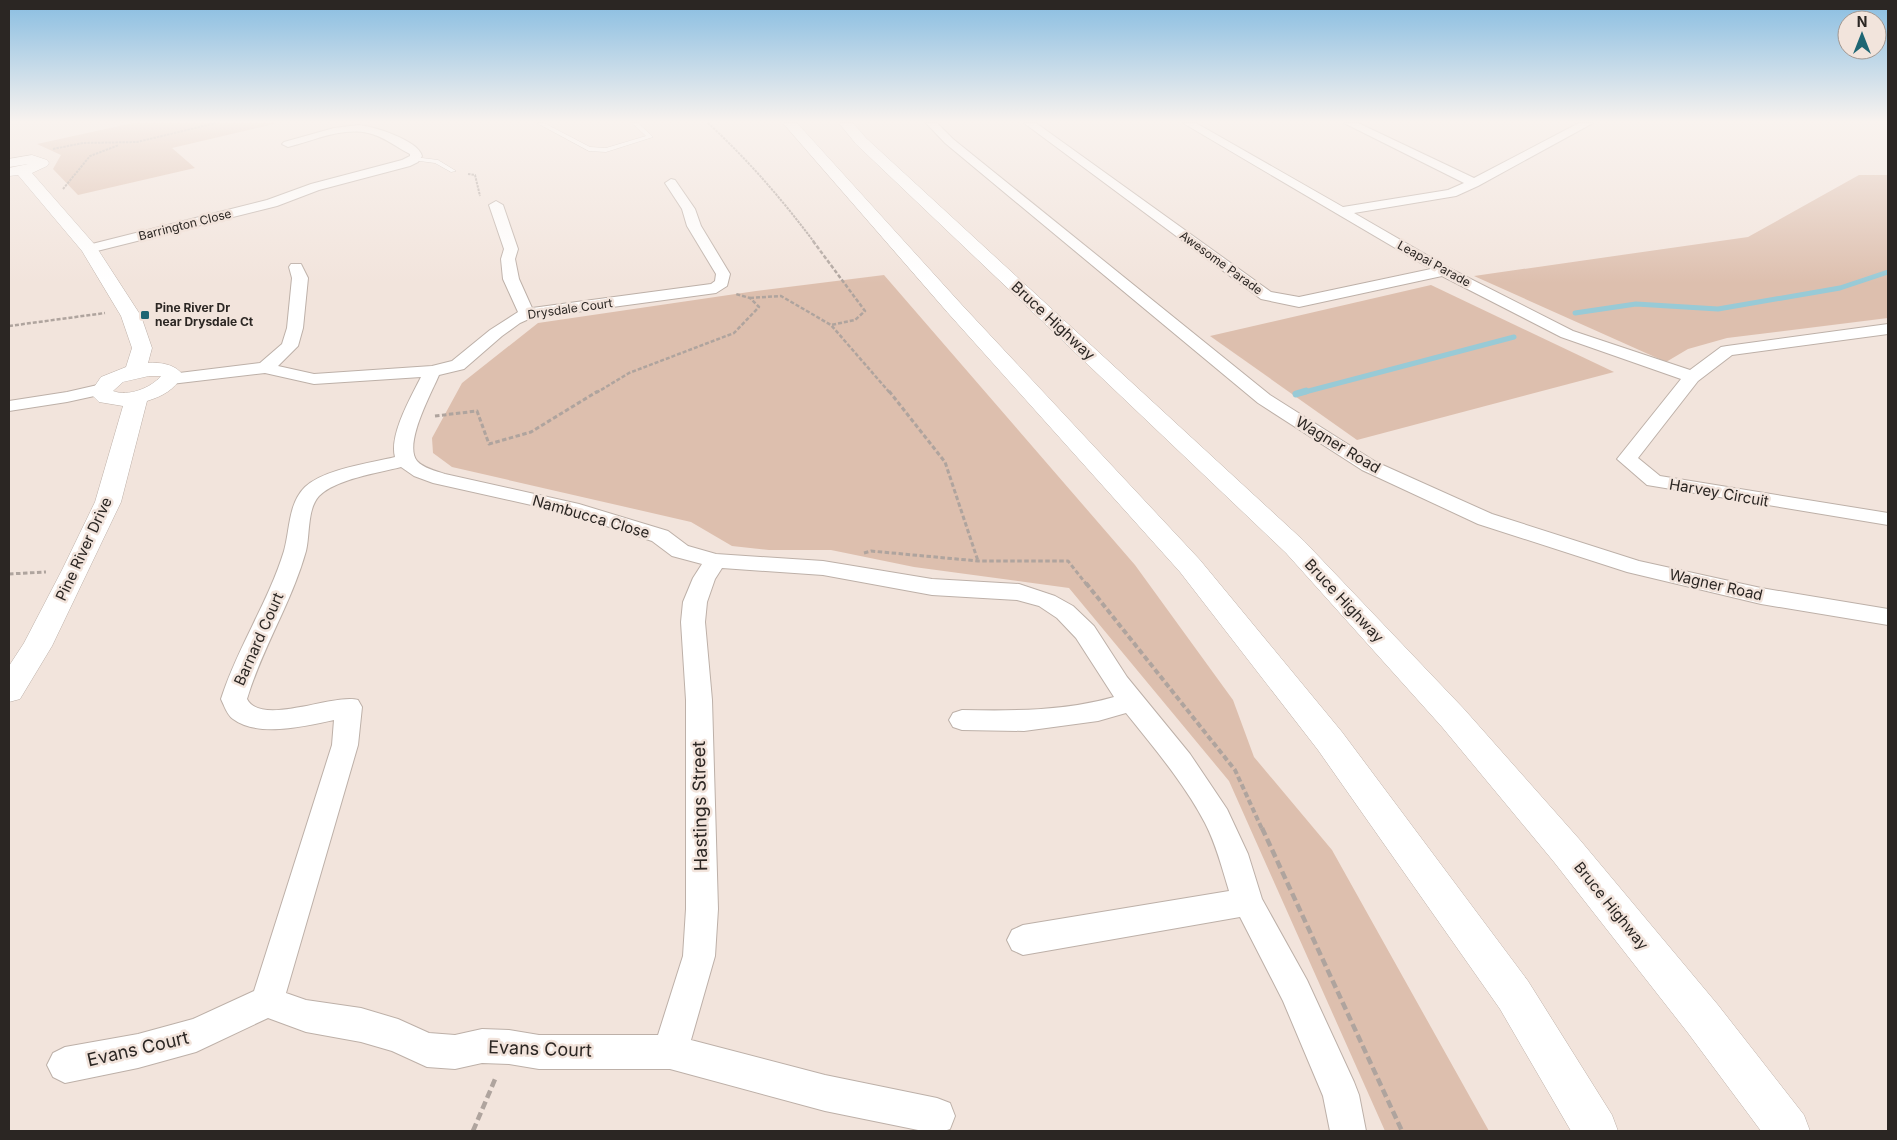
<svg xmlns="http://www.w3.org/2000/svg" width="1897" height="1140" font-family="Inter,sans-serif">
<rect width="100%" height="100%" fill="#f2e4dc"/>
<g fill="#ddbfae">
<polygon points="133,123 278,123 172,148 195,168 78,195 53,169 61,155 37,144"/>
<polygon points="1859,175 1888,175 1888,318 1727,338 1688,349 1666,362 1474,276 1748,237"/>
<polygon points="884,275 1135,565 1233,700 1254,757 1332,850 1489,1131 1385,1131 1229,781 1069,588 914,567 831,550 769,550 732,546 691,522 452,467 433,453 432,438 462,383 538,323 756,291"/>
<polygon points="1431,285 1614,372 1357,440 1210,336"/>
</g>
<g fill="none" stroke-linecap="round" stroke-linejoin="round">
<g stroke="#98cad6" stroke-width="5">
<polyline points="1575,313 1636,304 1718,309 1840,288 1888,272"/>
<polyline points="1301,393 1514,337"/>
</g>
<polyline stroke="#98cad6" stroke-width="7" points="1296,394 1306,391"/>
<g stroke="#bdb0a8" stroke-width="1">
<g id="lane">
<polygon points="537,123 544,123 590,147 606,148 646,136 632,123 638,123 653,137 606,152 589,151"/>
<polygon points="414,157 438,160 456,171 451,172 435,163 412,160 412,158"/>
</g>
</g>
<g stroke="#bdb0a8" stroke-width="2">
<g id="street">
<polygon points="926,123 937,123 953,139 1270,395 1376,462 1492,514 1639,561 1761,588 1888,609 1888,625 1761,604 1627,572 1478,524 1362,470 1258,403 945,143"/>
<polygon points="1024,123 1036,123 1271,292 1299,297 1431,269 1183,123 1196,123 1343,207 1448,190 1464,183 1344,123 1358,123 1474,178 1579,123 1593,123 1478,186 1456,196 1354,213 1449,268 1573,331 1690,370 1721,347 1727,346 1888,324 1888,334 1732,355 1698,381 1638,458 1660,476 1888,513 1888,525 1647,485 1617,459 1681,379 1561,337 1442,276 1299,307 1261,299"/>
<path d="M 358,125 C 373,126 418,140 422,156 L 418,162 L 410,166 L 319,190 L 277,206 L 89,253 L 84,252 L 82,249 L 84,246 L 267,200 L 311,184 L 402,160 L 410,156 L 410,154 C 396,147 383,136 368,133 C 341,127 313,141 288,147 L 282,144 L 284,142 L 334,128 Z"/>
<path d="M 671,179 L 675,180 L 695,209 L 701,226 L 730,274 L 727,286 L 716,293 L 531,318 L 520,323 L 502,336 L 464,369 L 439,375 C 432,392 403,444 417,461 C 423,468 436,471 445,474 L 579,504 L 668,531 L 688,546 L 716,554 L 823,561 L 932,579 L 1019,584 L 1055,596 L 1073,606 L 1094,626 L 1127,677 L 1190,754 L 1227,809 L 1248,854 L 1262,899 L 1307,980 L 1354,1082 L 1359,1095 L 1366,1131 L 1330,1131 L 1323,1096 L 1283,1001 L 1240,917 L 1023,955 L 1012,950 L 1007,940 L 1012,930 L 1023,925 L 1229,891 C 1222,868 1216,844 1205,823 C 1184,783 1154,748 1126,713 L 1098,721 L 1024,731 L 962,730 L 953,727 L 949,720 L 953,713 L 962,710 C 1013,711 1065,711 1114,697 L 1076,638 L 1057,618 L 1039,606 L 1017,600 L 932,595 L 823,575 L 722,568 L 715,579 L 707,602 L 705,622 L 712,700 L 718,909 L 715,956 L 691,1040 L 825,1075 L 937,1098 L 950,1103 L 955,1116 L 950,1129 L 944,1131 L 923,1131 L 825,1111 L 670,1069 L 539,1069 L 509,1064 L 482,1063 L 455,1069 L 427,1067 L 392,1051 L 361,1042 L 306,1032 L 268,1018 L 196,1052 L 138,1068 L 65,1083 L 53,1077 L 47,1065 L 53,1053 L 65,1047 L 138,1034 L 193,1019 L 254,991 L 332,745 L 334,720 C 306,726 258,738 233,719 C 227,715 224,705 221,699 C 237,648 268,603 284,551 C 290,530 288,504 305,487 C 324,469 370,463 395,457 C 389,435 411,397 421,377 L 314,384 L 265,373 L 171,384 L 165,383 L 162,379 L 165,375 L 171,374 L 260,363 L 282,344 L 287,328 L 292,278 L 289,267 L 291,264 L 301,264 L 308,278 L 303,328 L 298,346 L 278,366 L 314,374 L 432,366 L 452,361 L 490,330 L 518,312 L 503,279 L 501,259 L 504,249 L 489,205 L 496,201 L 503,205 L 518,249 L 515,259 L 519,279 L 532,308 L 711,284 L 715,281 L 716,274 L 687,226 L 682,209 L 665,183 ZM 401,467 L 414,476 L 433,483 L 567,513 L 652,541 L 672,556 L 702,564 L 693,578 L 683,602 L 681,622 L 686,700 L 686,909 L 683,956 L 658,1035 L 539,1035 L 509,1030 L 482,1029 L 455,1035 L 429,1033 L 398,1019 L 361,1008 L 306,1000 L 286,993 L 358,745 L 362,707 L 358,700 C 334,693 261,727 247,699 C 262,648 292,602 306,551 C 310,535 307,509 319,496 C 336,479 378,473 401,467 Z"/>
<polygon points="102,384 108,385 111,389 108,393 67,402 9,411 9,401 67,392"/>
</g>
</g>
<g stroke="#bdb0a8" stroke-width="1">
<path id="secondary" d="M 32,155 L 47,160 L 49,163 L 47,166 L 32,173 L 95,245 L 141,316 L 152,348 L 148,363 C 160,362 175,364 183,375 C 174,390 163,396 147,401 L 121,502 L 52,646 L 20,699 L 9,702 L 9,666 L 24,643 L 62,570 L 95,502 L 123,406 L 99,402 L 90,393 L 101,377 L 126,367 L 132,348 L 121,316 L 82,251 L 18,175 L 9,176 L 9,168 L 28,164 L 9,167 L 9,159 ZM 149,376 L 161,376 C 151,388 128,397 113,391 L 123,382 Z"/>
</g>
<g stroke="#bdb0a8" stroke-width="1">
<g id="highway">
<polygon points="783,123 797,123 962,305 1200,560 1342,732 1528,981 1612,1115 1618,1131 1571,1131 1500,1009 1318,750 1180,572 948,313"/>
<polygon points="839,123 853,123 866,138 1304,541 1464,709 1580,840 1718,1005 1804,1115 1810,1131 1761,1131 1688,1033 1554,862 1442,727 1286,553 856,144"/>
</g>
</g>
<g stroke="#afa49e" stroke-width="2" stroke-dasharray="2.5 1" stroke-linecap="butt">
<path d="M 708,123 C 749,161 780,197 814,242"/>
<polyline points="53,149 83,143 137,142 216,123"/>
<polyline points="468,174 475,175 480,196"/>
<polyline points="63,189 90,156 119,145"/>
</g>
<g stroke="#afa49e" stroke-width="2.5" stroke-dasharray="4 2" stroke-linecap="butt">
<polyline points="813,241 865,311 855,320 831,325"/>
<polyline points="750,298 781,296 831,325 890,393"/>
<polyline points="9,326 105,313"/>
<polyline points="596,393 629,373 734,333 759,307 750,298 736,294"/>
</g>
<g stroke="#afa49e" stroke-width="3" stroke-dasharray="4.5 2.5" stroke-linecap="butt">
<polyline points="889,391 945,462 978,561"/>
<polyline points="435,416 477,411 489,444 531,432 598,391"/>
<polyline points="864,553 871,551 978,561 1068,561 1087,585"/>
<polyline points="9,574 46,572"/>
</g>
<polyline stroke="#afa49e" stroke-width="4" stroke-dasharray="5.5 3" stroke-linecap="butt" points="1086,583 1235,770 1262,829"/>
<g stroke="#afa49e" stroke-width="4.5" stroke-dasharray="8 4" stroke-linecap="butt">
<polyline points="1262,828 1402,1131"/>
<polyline points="473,1131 496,1077"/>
</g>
<use href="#lane" fill="#fff" fill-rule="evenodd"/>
<use href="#street" fill="#fff" fill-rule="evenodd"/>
<use href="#secondary" fill="#fff" fill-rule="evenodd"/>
<use href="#highway" fill="#fff" fill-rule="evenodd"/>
</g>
<linearGradient id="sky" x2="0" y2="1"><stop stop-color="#88bde1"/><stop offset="0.43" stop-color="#f9f3ef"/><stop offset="1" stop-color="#f9f3ef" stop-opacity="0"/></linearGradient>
<rect width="1897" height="283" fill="url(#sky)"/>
<rect fill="#1e6674" stroke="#f2e4dc" stroke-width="2" x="140" y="310" width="10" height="10" rx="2.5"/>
<g text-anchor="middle" stroke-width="5" stroke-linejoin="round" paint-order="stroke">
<g font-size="12" fill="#2b2623" stroke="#f2e4dc">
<text transform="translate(185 225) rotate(-14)" y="4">Barrington Close</text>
<text transform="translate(1221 263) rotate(36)" y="4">Awesome Parade</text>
<text transform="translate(1434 264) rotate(29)" y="4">Leapai Parade</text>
<text transform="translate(570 309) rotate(-8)" y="4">Drysdale Court</text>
</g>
<g font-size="12" font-weight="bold" fill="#2b2623" stroke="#f2e4dc" text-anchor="start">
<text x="155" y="312">Pine River Dr<tspan x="155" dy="14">near Drysdale Ct</tspan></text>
</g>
<g font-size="15" fill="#2b2623" stroke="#f2e4dc">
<text transform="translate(1053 321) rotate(43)" y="5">Bruce Highway</text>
<text transform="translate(1338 445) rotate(31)" y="5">Wagner Road</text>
<text transform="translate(1719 493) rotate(10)" y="5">Harvey Circuit</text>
<text transform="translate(591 517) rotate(16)" y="5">Nambucca Close</text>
<text transform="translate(84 549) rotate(-65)" y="5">Pine River Drive</text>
<text transform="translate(1716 585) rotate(13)" y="5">Wagner Road</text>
<text transform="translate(1344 601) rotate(47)" y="5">Bruce Highway</text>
<text transform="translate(259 639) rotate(-66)" y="5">Barnard Court</text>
<text transform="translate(1611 906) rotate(51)" y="5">Bruce Highway</text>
</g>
<g font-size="18" fill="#2b2623" stroke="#f2e4dc">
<text transform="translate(700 806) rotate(-91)" y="6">Hastings Street</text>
<text transform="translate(138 1049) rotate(-13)" y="6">Evans Court</text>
<text transform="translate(540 1049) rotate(2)" y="6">Evans Court</text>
</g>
</g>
<rect width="1897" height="1140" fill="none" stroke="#2b2623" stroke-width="20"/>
<g transform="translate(1862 35)"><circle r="24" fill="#f2e4dc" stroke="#a29892"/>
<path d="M0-4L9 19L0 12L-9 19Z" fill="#1e6674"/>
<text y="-8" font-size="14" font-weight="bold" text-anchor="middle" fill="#2b2623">N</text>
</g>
</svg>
